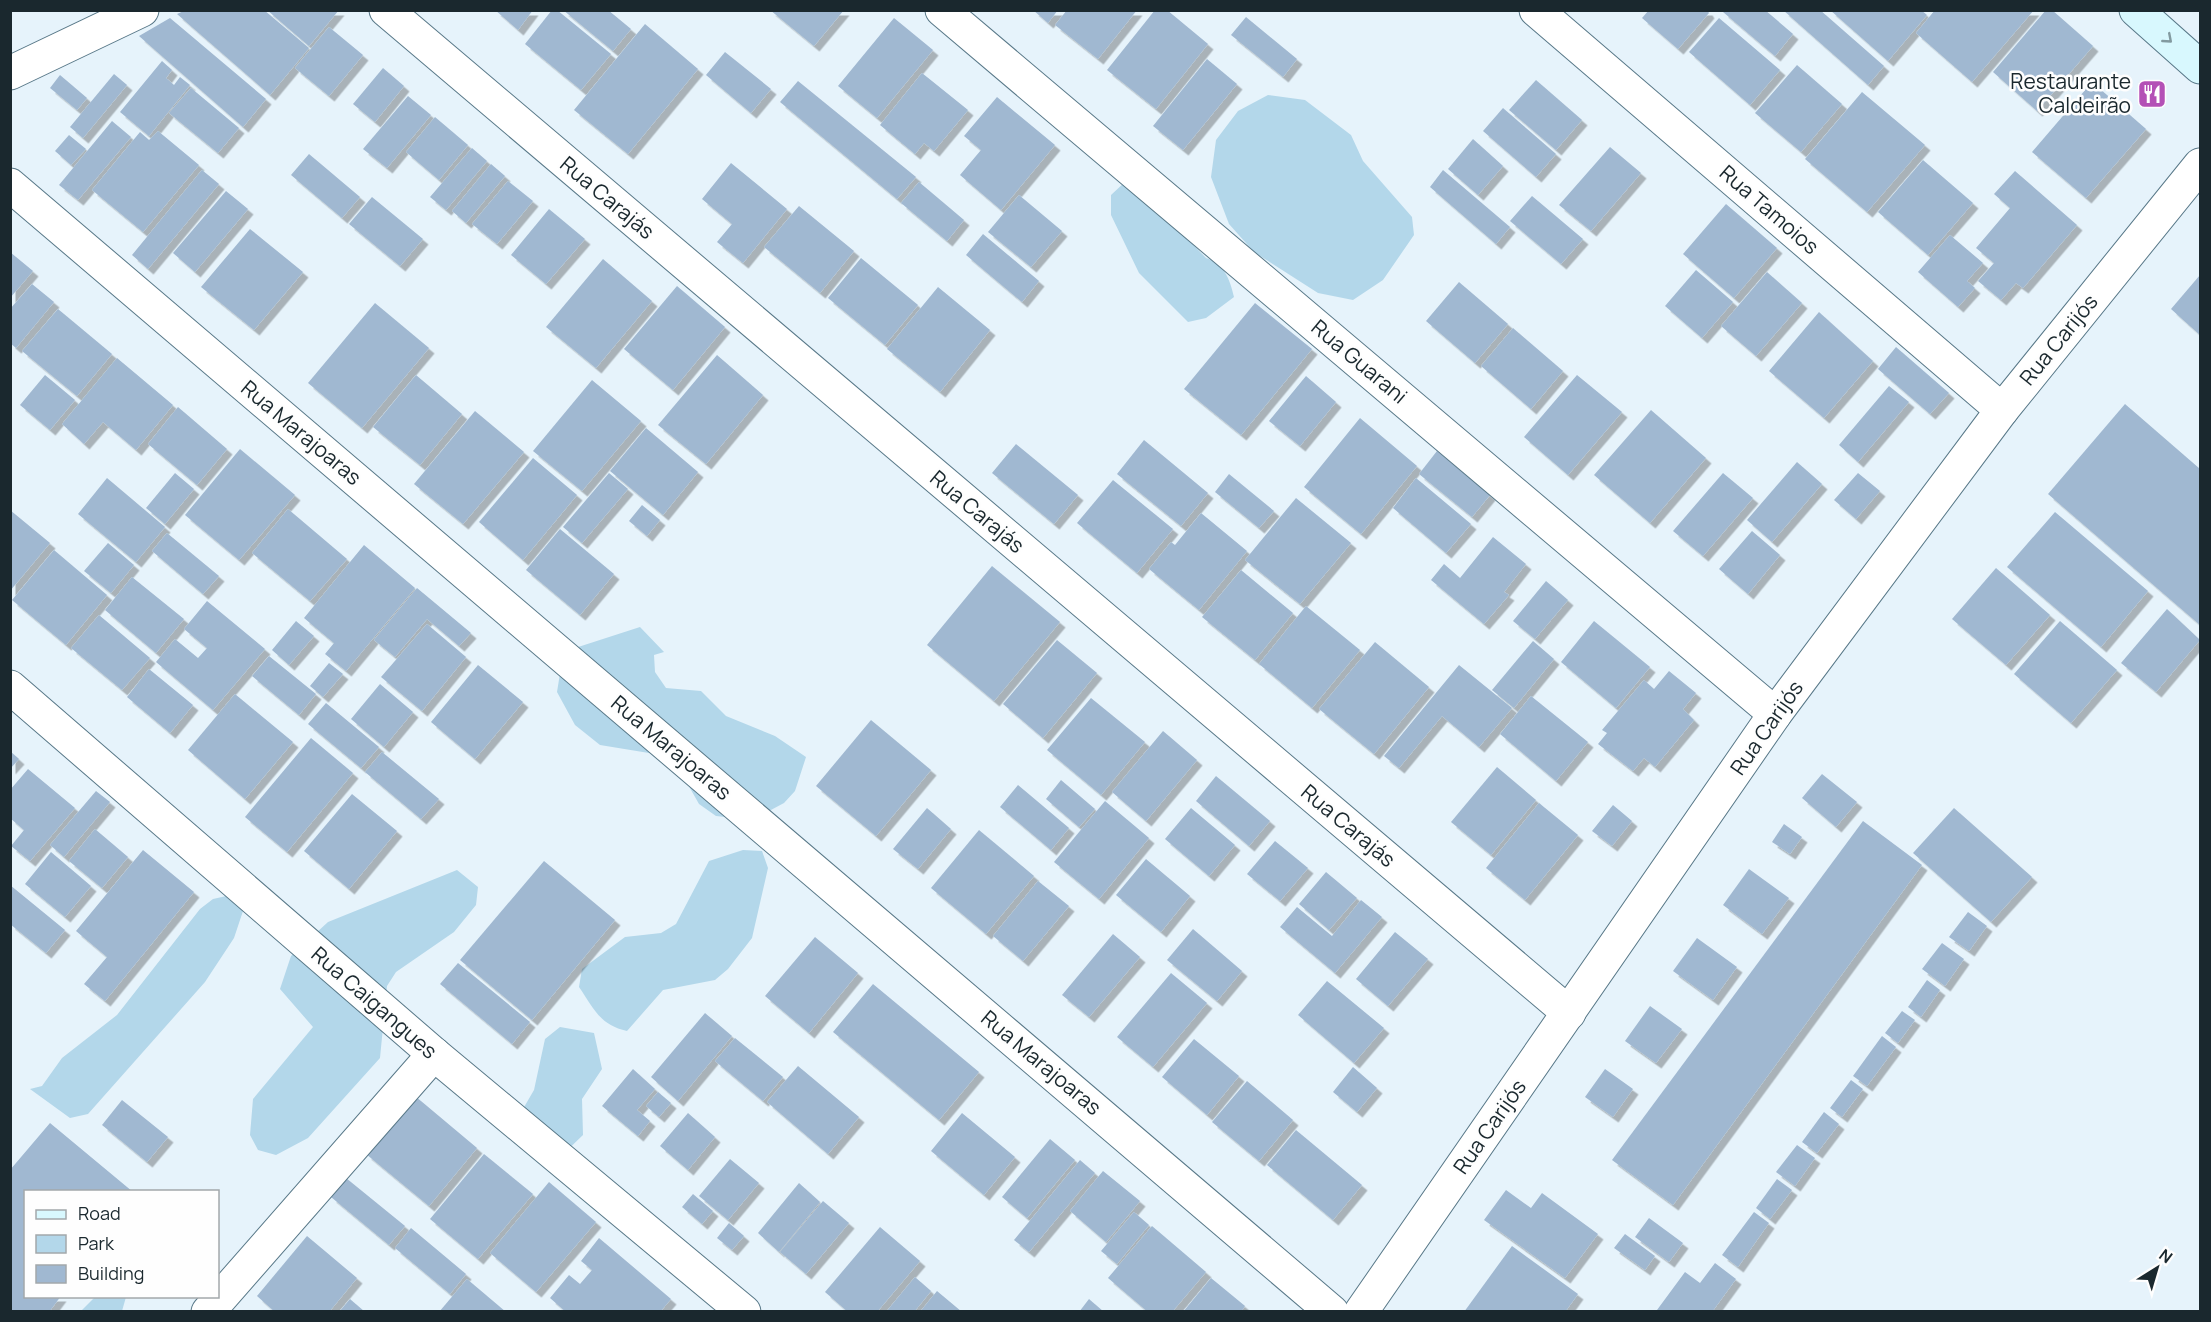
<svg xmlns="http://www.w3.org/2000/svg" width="2211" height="1322" font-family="Manrope,sans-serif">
<defs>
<filter id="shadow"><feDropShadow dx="5.5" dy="5.5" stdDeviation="0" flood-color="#0004"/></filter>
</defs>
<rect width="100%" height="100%" fill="#e6f3fb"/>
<g fill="#b3d7ea">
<polygon points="1268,95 1305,100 1351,135 1363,161 1412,217 1414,235 1383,280 1353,300 1318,293 1254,252 1229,224 1211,177 1216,140 1238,111"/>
<path d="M 1125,182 L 1142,192 L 1206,258 C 1224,264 1230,279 1234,297 L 1206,318 L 1188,322 L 1139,273 L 1111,215 L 1111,195 Z"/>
<polygon points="640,627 664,652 654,655 655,672 666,688 701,691 726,716 775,736 806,757 795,791 784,803 752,820 716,816 699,804 682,774 655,754 600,745 575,725 557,692 562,661 572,649"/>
<path d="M 743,850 L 762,851 L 768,868 L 752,938 L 728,969 L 715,980 L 663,990 L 627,1031 C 600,1025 594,1009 579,987 L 582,969 L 625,937 L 661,933 L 676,924 L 709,861 Z"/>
<polygon points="457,870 478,887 476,905 454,932 396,972 387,986 380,1058 308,1138 276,1155 258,1150 250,1135 253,1099 313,1027 280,989 291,956 328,922"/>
<polygon points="231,895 245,905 234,938 205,982 88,1114 70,1118 30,1089 42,1086 62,1058 117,1015 200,909 213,899"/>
<polygon points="560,1027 594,1033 602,1069 582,1099 583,1135 558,1159 516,1121 534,1090 545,1039"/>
<polygon points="95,1297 126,1297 122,1311 81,1311"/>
</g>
<g fill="#a0b8d1" filter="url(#shadow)">
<polygon points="186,10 264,10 309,48 270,95 177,14"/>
<polygon points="267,10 339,10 309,46"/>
<polygon points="495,10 533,10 518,30"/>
<polygon points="552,10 557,10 611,54 581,90 525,44"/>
<polygon points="563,10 608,10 631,29 613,51"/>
<polygon points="770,10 844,10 814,46"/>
<polygon points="1033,10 1058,10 1048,23"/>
<polygon points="1067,10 1137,10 1098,59 1055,25"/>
<polygon points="1155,10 1167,10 1208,44 1156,109 1107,70"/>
<polygon points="1649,10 1707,10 1709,13 1678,49 1642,18"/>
<polygon points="1724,10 1765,10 1793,34 1775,56 1723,12"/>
<polygon points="1783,10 1820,10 1884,66 1868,85"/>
<polygon points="1830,10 1921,10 1927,15 1888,61"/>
<polygon points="1935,10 2034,10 1972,82 1916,33"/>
<polygon points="2046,10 2052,10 2093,46 2037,111 1993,72"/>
<polygon points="1246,17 1297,59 1283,77 1231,35"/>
<polygon points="170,18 266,99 243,127 139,36"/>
<polygon points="894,18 933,50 877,118 838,86"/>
<polygon points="1719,18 1780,70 1750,105 1689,52"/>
<polygon points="645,24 698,69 628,154 574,110"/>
<polygon points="329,27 363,55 329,96 295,68"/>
<polygon points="725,52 771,89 751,113 706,75"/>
<polygon points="1207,59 1237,84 1183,150 1153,126"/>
<polygon points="162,61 172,70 166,78 174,85 180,77 190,85 149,136 120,112"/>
<polygon points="1797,65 1842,104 1801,152 1755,113"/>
<polygon points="383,68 404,86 375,122 353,104"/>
<polygon points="922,73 968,110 934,151 924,143 915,154 880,125"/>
<polygon points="114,74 127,85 83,138 70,127"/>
<polygon points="60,75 87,98 77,110 50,88"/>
<polygon points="1536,80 1582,120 1556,150 1509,110"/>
<polygon points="798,81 916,177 897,199 780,102"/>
<polygon points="2092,82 2146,129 2086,198 2032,152"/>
<polygon points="191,88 239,128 218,153 169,113"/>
<polygon points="1862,92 1925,145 1867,212 1805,159"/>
<polygon points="408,96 431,115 387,168 363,149"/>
<polygon points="997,97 1055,145 1001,210 960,175 981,150 964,136"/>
<polygon points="1503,108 1556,154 1536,177 1483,131"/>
<polygon points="435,117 468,145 439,180 406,152"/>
<polygon points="112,121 131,137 78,200 59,185"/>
<polygon points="158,131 199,165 143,232 92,190 140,132 149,140"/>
<polygon points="69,135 86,149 71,165 55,151"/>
<polygon points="1473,139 1503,166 1478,195 1448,169"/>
<polygon points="1610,147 1641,173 1591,231 1559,205"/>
<polygon points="472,148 487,161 446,210 430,197"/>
<polygon points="309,154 360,197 342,218 291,175"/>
<polygon points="1923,160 1973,203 1928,255 1878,212"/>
<polygon points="731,163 787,209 743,263 717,242 732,224 702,199"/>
<polygon points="491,164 505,176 466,223 452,211"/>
<polygon points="202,170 219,184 148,269 132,255"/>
<polygon points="1443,170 1510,227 1496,244 1430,187"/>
<polygon points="2015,171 2077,225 2023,288 2016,283 2001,300 1978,281 1994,263 1976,248 2010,208 1994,194"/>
<polygon points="508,181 533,201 497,244 472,224"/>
<polygon points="919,182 964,220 947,241 901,203"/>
<polygon points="226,191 248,209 195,272 173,253"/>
<polygon points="1019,195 1062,231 1031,267 988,232"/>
<polygon points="1532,196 1583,239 1561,264 1510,221"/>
<polygon points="372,197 423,239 400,266 349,224"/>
<polygon points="1726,204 1777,248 1734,298 1683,254"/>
<polygon points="799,206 854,251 820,293 764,247"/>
<polygon points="549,209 585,239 546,284 511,255"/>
<polygon points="250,229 303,272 254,330 201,287"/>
<polygon points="983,234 1039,281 1022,302 966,255"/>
<polygon points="1950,235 1983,263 1967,281 1975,288 1958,307 1918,272"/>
<polygon points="10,252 33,271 10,298"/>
<polygon points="861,258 918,305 885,345 828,298"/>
<polygon points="603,259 652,301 596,368 546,327"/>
<polygon points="1696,270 1733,302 1702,338 1665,306"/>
<polygon points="1767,272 1802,303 1756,356 1721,326"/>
<polygon points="2200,275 2200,335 2171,309"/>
<polygon points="1459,282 1508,324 1475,363 1426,321"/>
<polygon points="32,284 54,302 16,348 10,343 10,309"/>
<polygon points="677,286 725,327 673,390 624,349"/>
<polygon points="938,287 990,330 940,392 887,349"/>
<polygon points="375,303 429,348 362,428 308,383"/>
<polygon points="1255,303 1312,349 1241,435 1184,389"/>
<polygon points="58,309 112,354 77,396 22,351"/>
<polygon points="1819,312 1873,361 1824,418 1769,371"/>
<polygon points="1513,328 1563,371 1531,409 1481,366"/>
<polygon points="1896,347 1949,393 1930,414 1878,369"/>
<polygon points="717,355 763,395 706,464 658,425"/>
<polygon points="117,358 173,405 136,450 103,422 84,444 62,424"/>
<polygon points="45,375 75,400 50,430 20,405"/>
<polygon points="416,375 462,414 420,465 373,427"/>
<polygon points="1577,375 1622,412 1568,475 1524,437"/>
<polygon points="1306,376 1336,402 1300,446 1269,421"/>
<polygon points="592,380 641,421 582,491 533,451"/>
<polygon points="1889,386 1909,402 1858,462 1839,445"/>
<polygon points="2125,404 2200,469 2200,625 2048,494"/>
<polygon points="178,407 227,449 197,485 148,444"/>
<polygon points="1651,410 1706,458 1650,523 1594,475"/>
<polygon points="475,411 524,452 463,524 414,484"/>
<polygon points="1360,418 1417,466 1361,534 1304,487"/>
<polygon points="646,428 698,472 663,515 610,471"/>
<polygon points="1144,440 1208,493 1181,526 1117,474"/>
<polygon points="1016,444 1078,495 1054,524 992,473"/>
<polygon points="240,449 295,495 239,560 185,515"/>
<polygon points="1437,451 1490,495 1472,517 1419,474"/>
<polygon points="533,458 577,495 523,560 479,522"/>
<polygon points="1797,462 1822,484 1772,542 1747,520"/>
<polygon points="175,473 194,489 165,524 146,508"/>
<polygon points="609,473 628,489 582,543 563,527"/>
<polygon points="1723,473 1753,498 1703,556 1673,531"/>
<polygon points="1858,473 1880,491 1856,519 1834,500"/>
<polygon points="1229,474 1274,511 1259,528 1215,492"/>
<polygon points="107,478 165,527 136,562 78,514"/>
<polygon points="1416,478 1471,524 1446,553 1393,508"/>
<polygon points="1113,480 1173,529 1137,573 1077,523"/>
<polygon points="1296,498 1351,543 1300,604 1245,560"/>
<polygon points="642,505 660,520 647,536 629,521"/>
<polygon points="288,509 347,559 310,601 252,553"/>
<polygon points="10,510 50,543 10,591"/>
<polygon points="2055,512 2148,591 2101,647 2007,567"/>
<polygon points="1201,513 1247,551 1199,610 1149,569 1171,542 1175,545"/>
<polygon points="560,529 614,574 580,615 526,570"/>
<polygon points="1752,531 1780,555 1748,594 1719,569"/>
<polygon points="167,533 219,576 203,594 152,551"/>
<polygon points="1493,537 1526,564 1504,592 1509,595 1484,624 1431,580 1444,564 1460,578"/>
<polygon points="108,543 134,565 111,593 84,571"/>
<polygon points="364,545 415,588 346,671 325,654 334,643 304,618"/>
<polygon points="54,550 107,595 66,645 12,600"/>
<polygon points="992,566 1060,622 994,701 927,645"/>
<polygon points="1996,568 2050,615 2006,665 1952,619"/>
<polygon points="1241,570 1293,613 1255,660 1202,617"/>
<polygon points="132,577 184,619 156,653 105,610"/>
<polygon points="1546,581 1568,600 1535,639 1513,621"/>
<polygon points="417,588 471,633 459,646 427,619 395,657 374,640"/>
<polygon points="207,601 265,649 213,710 156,662 175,639 198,658 207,648 184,629"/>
<polygon points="1306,606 1360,650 1312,708 1259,664"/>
<polygon points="2167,609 2200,640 2156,692 2121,663"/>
<polygon points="99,615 150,658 122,690 71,648"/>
<polygon points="296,621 314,636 289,665 272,650"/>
<polygon points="1594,621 1650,667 1616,708 1561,662"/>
<polygon points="2060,621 2117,670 2071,723 2014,674"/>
<polygon points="427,624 466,657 422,711 381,677"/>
<polygon points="1057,640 1097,673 1043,738 1003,704"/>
<polygon points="1533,641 1554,659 1514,708 1492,690"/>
<polygon points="1375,642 1429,687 1374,754 1319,709"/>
<polygon points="269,656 316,694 299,715 252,676"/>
<polygon points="329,663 343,674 323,697 310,686"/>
<polygon points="478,665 523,702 475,759 431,722"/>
<polygon points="1459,665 1512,708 1479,747 1442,716 1399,768 1384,756"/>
<polygon points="149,669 193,705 170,733 127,697"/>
<polygon points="1669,671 1696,693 1683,709 1694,720 1655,767 1644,758 1633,771 1598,744 1607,733 1602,730 1644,680 1654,689"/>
<polygon points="380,684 413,712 384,747 351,719"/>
<polygon points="235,694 293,742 245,799 188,750"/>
<polygon points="1531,696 1588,742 1556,781 1500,734"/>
<polygon points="1091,698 1145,742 1101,795 1047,750"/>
<polygon points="326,703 379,747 361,768 308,724"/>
<polygon points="871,720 931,770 876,836 816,786"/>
<polygon points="1163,731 1197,760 1146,821 1112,792"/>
<polygon points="311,738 353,773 287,852 245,817"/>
<polygon points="10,751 19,759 10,769"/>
<polygon points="382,752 439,799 421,819 365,772"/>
<polygon points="1497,767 1536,800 1491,855 1451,822"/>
<polygon points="28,769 75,808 30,861 11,846 24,830 10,818 10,790"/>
<polygon points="1822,774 1857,802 1836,827 1802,798"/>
<polygon points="1216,776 1270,821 1249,846 1196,801"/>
<polygon points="1061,780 1095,809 1079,827 1046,799"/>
<polygon points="1018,785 1069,828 1051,850 1000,807"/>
<polygon points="96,791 110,802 64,857 50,845"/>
<polygon points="352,794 397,831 349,889 304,851"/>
<polygon points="1105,801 1149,838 1099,899 1054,862"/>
<polygon points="1539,803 1578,835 1525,900 1486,868"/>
<polygon points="1613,805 1632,821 1612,846 1592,831"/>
<polygon points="927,808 951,829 918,869 893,849"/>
<polygon points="1191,808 1235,845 1209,876 1165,839"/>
<polygon points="1954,808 2032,877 1991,922 1913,853"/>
<polygon points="1863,821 1922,865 1673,1205 1612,1160"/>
<polygon points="1784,824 1802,837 1790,854 1772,842"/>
<polygon points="95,829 128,857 102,888 69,861"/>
<polygon points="979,830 1034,876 986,934 931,888"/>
<polygon points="1275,841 1308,868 1280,901 1247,874"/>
<polygon points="143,850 194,892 105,1001 84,984 107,957 76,931"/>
<polygon points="51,852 91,886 65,917 25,884"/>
<polygon points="1146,859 1190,896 1161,932 1116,895"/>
<polygon points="544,861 615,920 532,1020 460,960"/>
<polygon points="1749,869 1789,898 1762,934 1723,905"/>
<polygon points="1326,872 1357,898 1329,930 1299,904"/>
<polygon points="1038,881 1069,906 1023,961 993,936"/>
<polygon points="10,885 65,930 46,953 10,924"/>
<polygon points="1361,900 1382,917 1335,973 1280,927 1297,907 1332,936"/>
<polygon points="1968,912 1987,926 1969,951 1949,937"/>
<polygon points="1193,929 1242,971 1217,1001 1167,960"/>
<polygon points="1395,932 1428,959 1388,1006 1356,979"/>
<polygon points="1113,934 1140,957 1089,1017 1062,995"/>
<polygon points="815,937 858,973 809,1033 765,996"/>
<polygon points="1697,938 1737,967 1713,1000 1673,971"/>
<polygon points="1942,943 1964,959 1945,986 1922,969"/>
<polygon points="458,963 530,1022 512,1044 440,984"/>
<polygon points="1171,973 1207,1003 1153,1067 1117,1037"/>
<polygon points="1927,980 1940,990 1921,1017 1908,1007"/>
<polygon points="1327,981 1384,1028 1354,1063 1298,1015"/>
<polygon points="873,984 979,1072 939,1120 833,1032"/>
<polygon points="1650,1006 1682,1029 1656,1063 1625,1041"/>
<polygon points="1902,1011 1915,1020 1898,1043 1885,1033"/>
<polygon points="705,1013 732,1036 678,1101 651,1077"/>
<polygon points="1882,1036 1896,1047 1867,1086 1853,1076"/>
<polygon points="735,1038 783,1077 763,1101 715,1061"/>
<polygon points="1194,1039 1239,1076 1207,1115 1162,1077"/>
<polygon points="798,1066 859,1117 828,1154 767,1102"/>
<polygon points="1353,1067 1377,1088 1357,1112 1333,1092"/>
<polygon points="633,1069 655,1089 637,1110 650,1121 638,1136 602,1106"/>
<polygon points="1605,1069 1633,1089 1613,1117 1585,1097"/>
<polygon points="1851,1080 1863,1089 1842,1117 1830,1108"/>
<polygon points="1247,1081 1293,1120 1259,1161 1212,1122"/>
<polygon points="658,1092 671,1103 659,1117 646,1106"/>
<polygon points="415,1096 477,1148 429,1206 366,1154"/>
<polygon points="122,1100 168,1137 147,1162 102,1125"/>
<polygon points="1824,1112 1839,1124 1817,1153 1802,1142"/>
<polygon points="688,1113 715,1137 688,1170 660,1146"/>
<polygon points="962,1113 1015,1157 984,1195 931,1151"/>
<polygon points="50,1123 133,1192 26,1192 26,1296 61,1296 49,1312 10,1312 10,1170"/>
<polygon points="1296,1130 1362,1185 1333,1220 1267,1165"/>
<polygon points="1050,1139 1075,1160 1027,1218 1002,1197"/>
<polygon points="1797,1145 1815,1158 1795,1186 1776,1172"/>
<polygon points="484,1154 533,1194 478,1259 430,1219"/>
<polygon points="730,1159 759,1183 728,1220 699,1196"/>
<polygon points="1080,1160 1095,1173 1029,1252 1014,1240"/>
<polygon points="1103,1171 1140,1201 1106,1242 1070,1211"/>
<polygon points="346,1178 405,1226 389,1245 331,1197"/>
<polygon points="1777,1179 1792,1190 1770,1219 1756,1208"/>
<polygon points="549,1182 596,1222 536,1292 490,1253"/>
<polygon points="799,1183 820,1202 779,1252 758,1233"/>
<polygon points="1506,1190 1531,1208 1542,1193 1598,1234 1565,1278 1484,1220"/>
<polygon points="693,1194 713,1211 702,1224 682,1207"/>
<polygon points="823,1201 849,1223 806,1274 780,1252"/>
<polygon points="1134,1212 1149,1225 1117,1264 1101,1251"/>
<polygon points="1754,1212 1769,1223 1738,1267 1722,1255"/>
<polygon points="1649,1218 1683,1243 1669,1262 1635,1237"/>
<polygon points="729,1223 744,1236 732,1250 717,1238"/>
<polygon points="1152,1226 1206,1272 1172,1312 1148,1312 1108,1278"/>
<polygon points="880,1227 920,1261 877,1312 848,1312 825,1292"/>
<polygon points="411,1228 466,1274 450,1294 395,1248"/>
<polygon points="1625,1234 1655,1256 1645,1270 1614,1248"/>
<polygon points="307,1236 357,1278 329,1312 275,1312 257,1296"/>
<polygon points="599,1238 671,1299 660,1312 566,1312 550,1298 569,1275 580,1284 592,1270 581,1261"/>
<polygon points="1512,1246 1578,1294 1565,1312 1464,1312"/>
<polygon points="1715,1263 1736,1279 1712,1312 1657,1310 1685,1272 1700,1283"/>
<polygon points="915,1277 931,1291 914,1312 886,1312"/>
<polygon points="1211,1278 1245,1306 1241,1312 1183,1312"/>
<polygon points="467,1279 506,1312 439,1312"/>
<polygon points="937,1291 962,1312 920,1312"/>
<polygon points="350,1299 365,1312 339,1312"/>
<polygon points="1089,1299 1104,1312 1079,1312"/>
</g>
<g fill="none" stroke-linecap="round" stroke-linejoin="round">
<g stroke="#587888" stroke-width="35">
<g id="minor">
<polyline points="386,10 1569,1013"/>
<polyline points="942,10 1775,714"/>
<polyline points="1536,10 2002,410"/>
<polyline points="10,73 142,10"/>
<polyline points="10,185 1332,1312"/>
<polyline points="10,687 434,1054 744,1312"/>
<polyline points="208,1312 434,1054"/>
<polyline points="1361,1312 1775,714 2002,410 2200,165"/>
</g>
</g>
<g stroke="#587888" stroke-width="35">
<polyline id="secondary" points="2136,10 2200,67"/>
</g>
<use href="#minor" stroke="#fff" stroke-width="33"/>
<use href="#secondary" stroke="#d8f8fe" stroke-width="33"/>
</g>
<defs><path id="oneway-chevron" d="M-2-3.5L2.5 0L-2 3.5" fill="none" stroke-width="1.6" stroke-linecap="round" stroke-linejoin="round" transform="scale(1.5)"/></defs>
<use stroke="#829aa0" href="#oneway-chevron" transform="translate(2168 39) rotate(41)"/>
<defs>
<g id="restaurant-square" transform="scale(1.5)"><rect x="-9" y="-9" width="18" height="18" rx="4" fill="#b450b6" stroke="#fefefe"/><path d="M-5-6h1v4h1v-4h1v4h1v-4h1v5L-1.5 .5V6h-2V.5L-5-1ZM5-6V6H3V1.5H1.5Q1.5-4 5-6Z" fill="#fff"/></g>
</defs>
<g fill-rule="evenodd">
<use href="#restaurant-square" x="2152" y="94"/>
</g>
<g text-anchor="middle" stroke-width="5" stroke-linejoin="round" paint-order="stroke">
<g font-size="21" fill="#1a282e" stroke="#fefefe" text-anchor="end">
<text x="2131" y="89">Restaurante<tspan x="2131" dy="24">Caldeirão</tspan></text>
</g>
<g font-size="21" fill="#1a282e" stroke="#fefefe">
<text transform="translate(607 198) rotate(40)" y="7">Rua Carajás</text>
<text transform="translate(1769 210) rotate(41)" y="7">Rua Tamoios</text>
<text transform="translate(2059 340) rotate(-51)" y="7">Rua Carijós</text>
<text transform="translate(1359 362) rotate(40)" y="7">Rua Guarani</text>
<text transform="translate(301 433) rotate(40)" y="7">Rua Marajoaras</text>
<text transform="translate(977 512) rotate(40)" y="7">Rua Carajás</text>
<text transform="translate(1767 728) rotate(-55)" y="7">Rua Carijós</text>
<text transform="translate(671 748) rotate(40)" y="7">Rua Marajoaras</text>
<text transform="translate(1348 826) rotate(40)" y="7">Rua Carajás</text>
<text transform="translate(374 1003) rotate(41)" y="7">Rua Caigangues</text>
<text transform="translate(1041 1063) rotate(40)" y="7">Rua Marajoaras</text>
<text transform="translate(1490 1127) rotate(-55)" y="7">Rua Carijós</text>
</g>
</g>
<rect width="2211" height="1322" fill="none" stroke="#1a282e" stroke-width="24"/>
<rect x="24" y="1190" width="195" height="108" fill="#fefefe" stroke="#a3a8ab" stroke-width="1.5"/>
<rect x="36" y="1210" width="30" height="9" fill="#d8f8fe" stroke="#a3a8ab" stroke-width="1.5"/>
<text x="78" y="1220" font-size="18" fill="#1a282e">Road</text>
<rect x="36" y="1235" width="30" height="18" fill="#b3d7ea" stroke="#a3a8ab" stroke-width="1.5"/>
<text x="78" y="1250" font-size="18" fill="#1a282e">Park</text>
<rect x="36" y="1265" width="30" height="18" fill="#a0b8d1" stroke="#a3a8ab" stroke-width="1.5"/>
<text x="78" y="1280" font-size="18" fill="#1a282e">Building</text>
<g transform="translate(2157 1268) rotate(37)" stroke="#fefefe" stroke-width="4.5" paint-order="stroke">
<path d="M0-4.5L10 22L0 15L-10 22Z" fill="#1a282e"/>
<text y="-9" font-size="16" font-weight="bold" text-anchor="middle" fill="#1a282e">N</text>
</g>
</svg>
